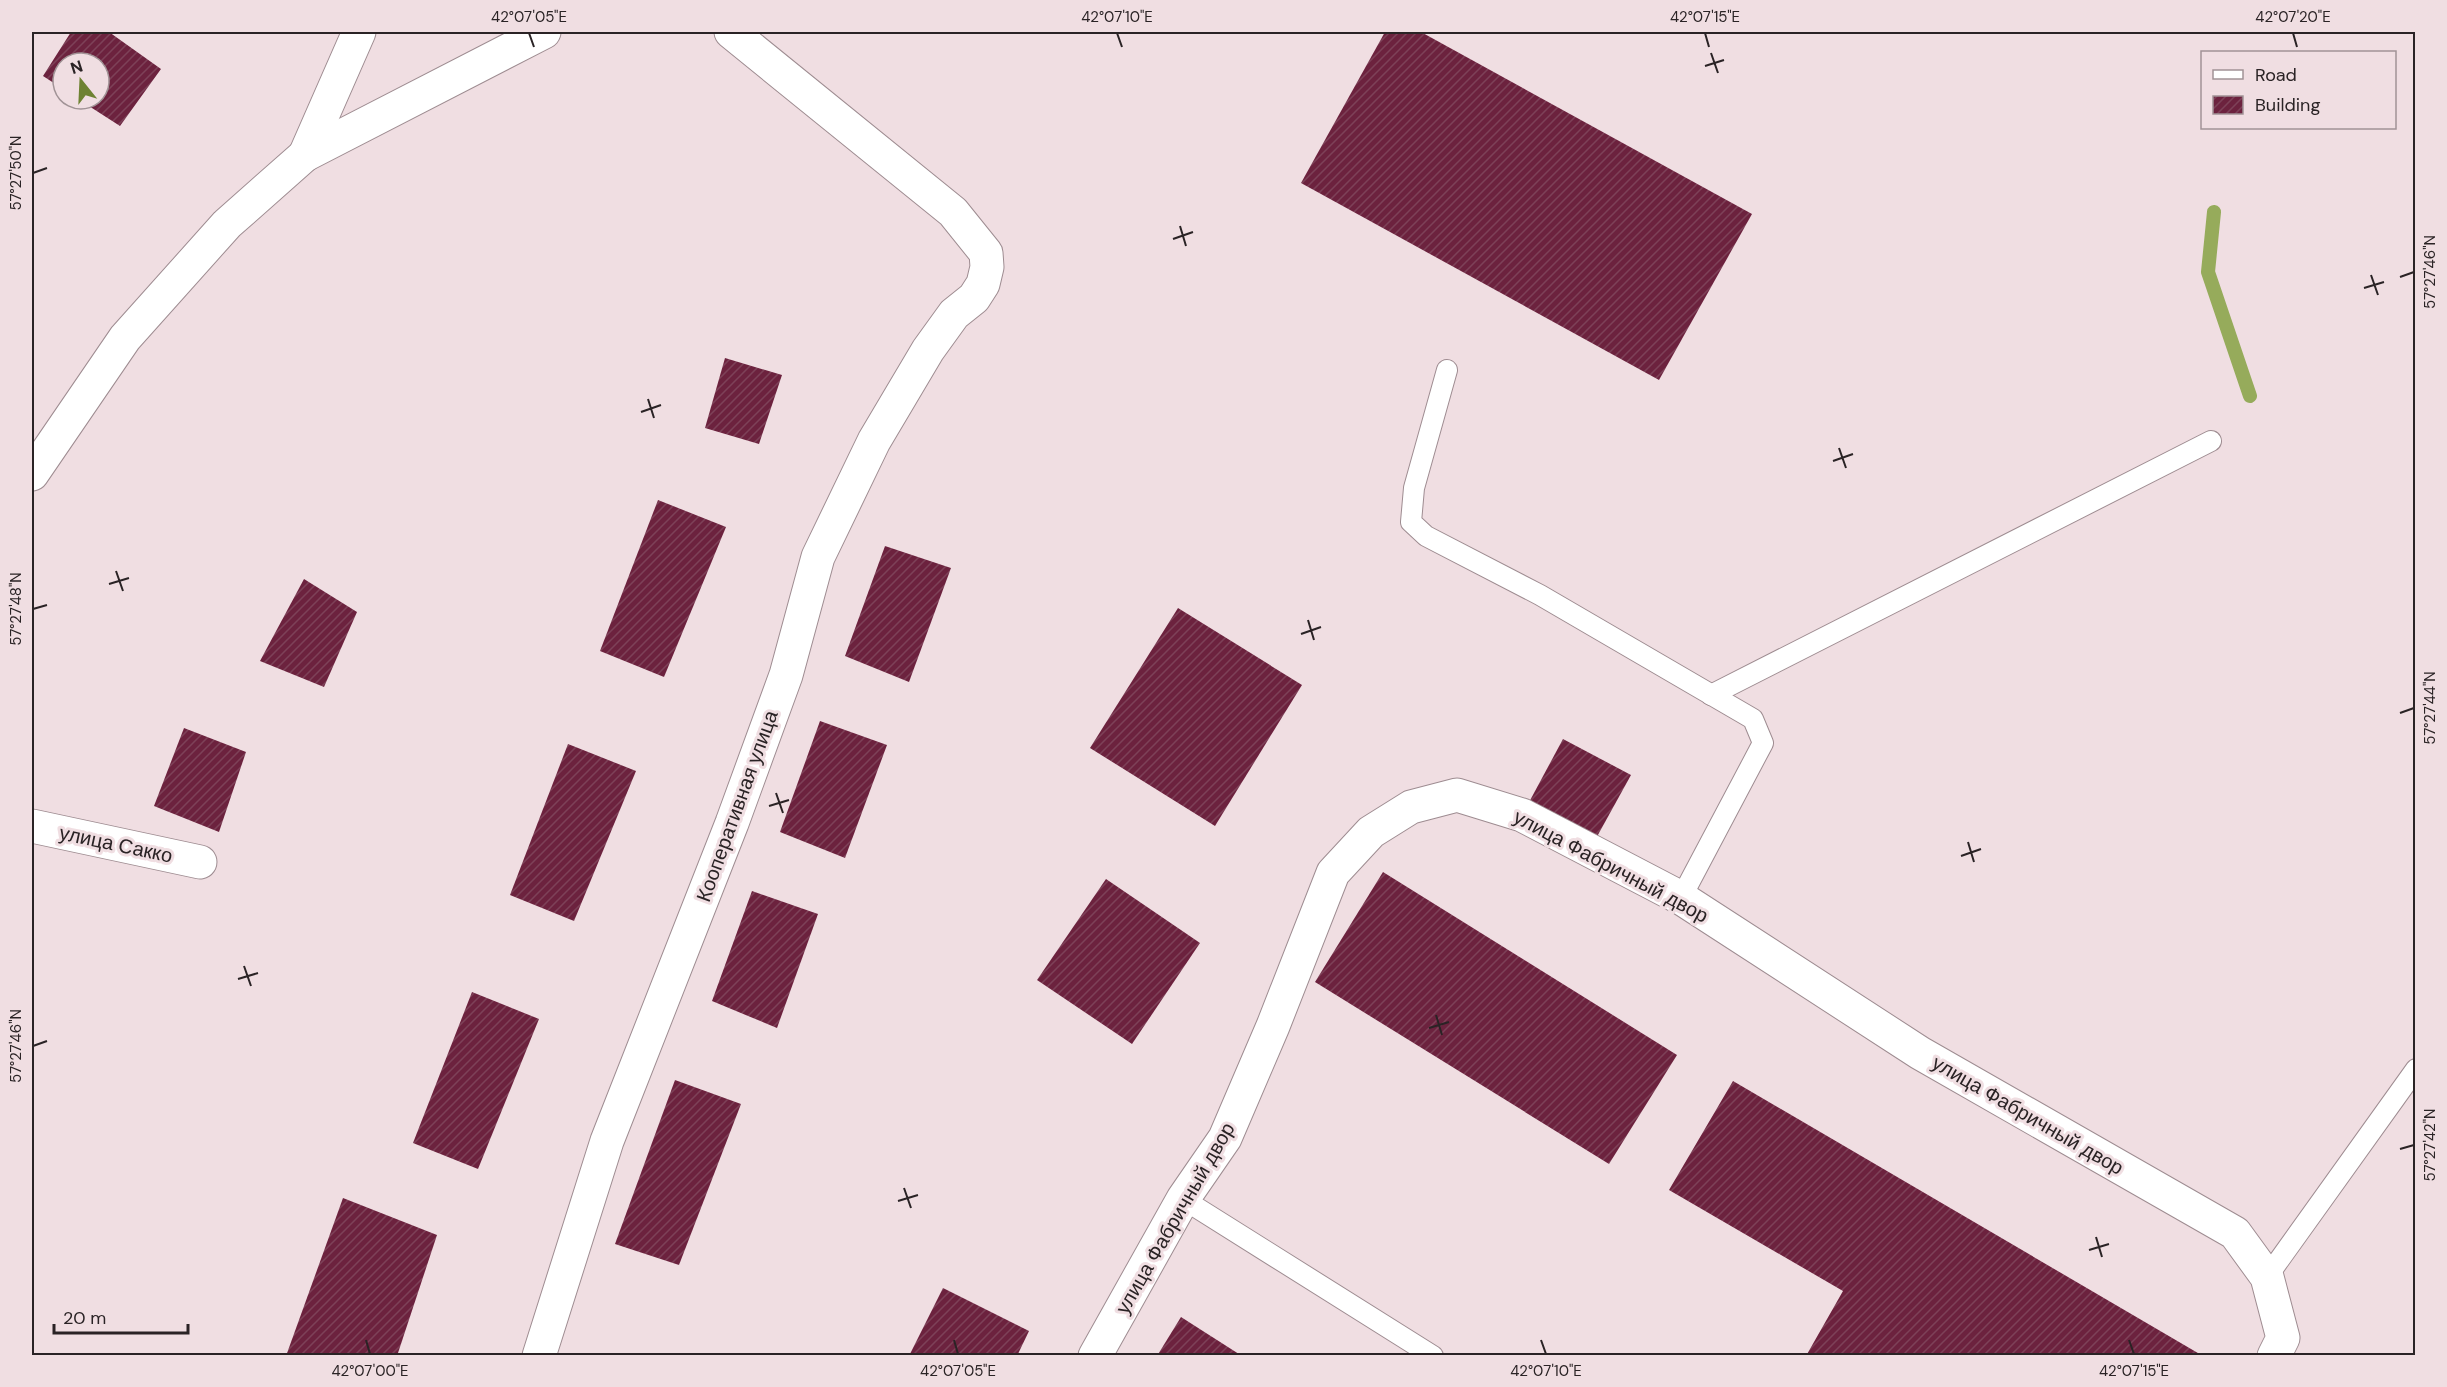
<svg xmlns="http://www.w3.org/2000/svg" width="2447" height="1387" font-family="'DM Sans',sans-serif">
<defs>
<pattern id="building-hatch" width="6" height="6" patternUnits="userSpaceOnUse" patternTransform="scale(1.5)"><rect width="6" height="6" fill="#6c223e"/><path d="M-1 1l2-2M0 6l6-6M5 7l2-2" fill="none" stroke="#7d4158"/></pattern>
</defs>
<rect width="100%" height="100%" fill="#f0dee2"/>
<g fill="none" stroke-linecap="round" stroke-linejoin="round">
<polyline stroke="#96ab5b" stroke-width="14" points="2214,212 2208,272 2250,396"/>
</g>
<g fill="url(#building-hatch)">
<polygon points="71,32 109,32 161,69 120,126 78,99 99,99 99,63 63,63 63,89 43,76"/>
<polygon points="1385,32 1421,32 1752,214 1659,380 1301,183"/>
<polygon points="725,358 782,375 759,444 705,428"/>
<polygon points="658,500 726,527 664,677 600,651"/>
<polygon points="885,546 951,568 909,682 845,656"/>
<polygon points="304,579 357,612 324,687 260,661"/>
<polygon points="1178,608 1302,685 1215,826 1090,748"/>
<polygon points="820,721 887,745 845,858 780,832"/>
<polygon points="184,728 246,752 219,832 154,806"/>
<polygon points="1563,739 1631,775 1594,842 1527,806"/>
<polygon points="568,744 636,771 574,921 510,895"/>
<polygon points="1383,872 1677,1055 1609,1164 1315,982"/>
<polygon points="1106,879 1200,943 1132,1044 1037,980"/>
<polygon points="752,891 818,914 777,1028 712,1001"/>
<polygon points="472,992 539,1019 478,1169 413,1143"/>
<polygon points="675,1080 741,1104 679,1265 615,1244"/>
<polygon points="1733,1081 2203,1356 1806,1356 1843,1291 1669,1190"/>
<polygon points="343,1198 437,1235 397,1356 286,1356"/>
<polygon points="943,1288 1029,1331 1017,1356 909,1356"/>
<polygon points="1181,1317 1242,1356 1157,1356"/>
</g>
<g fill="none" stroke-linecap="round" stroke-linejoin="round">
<g stroke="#9e8c91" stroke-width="22">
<g id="lane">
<polyline points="1447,370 1414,488 1411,522 1426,536 1540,595 1753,719 1763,743 1681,898"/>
<polyline points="1711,695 2211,441"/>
<polyline points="1183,1199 1433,1356"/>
<polyline points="2267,1277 2416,1069"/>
</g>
</g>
<g stroke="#9e8c91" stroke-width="35">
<g id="street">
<polyline points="305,155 359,32"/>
<polyline points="32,474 125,338 227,224 305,155 544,32"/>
<polyline points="32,826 200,862"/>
<polyline points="539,1356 607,1141 732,823 786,675 818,557 874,441 928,350 954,314 974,298 983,284 987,267 986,253 953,212 731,32"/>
<polyline points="1095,1356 1183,1199 1225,1138 1273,1026 1333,873 1371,832 1411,807 1457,795 1522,815 1681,898 1920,1053 2235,1233 2267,1277 2283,1338 2274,1356"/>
</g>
</g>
<use href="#lane" stroke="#fff" stroke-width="20"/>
<use href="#street" stroke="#fff" stroke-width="33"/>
</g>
<path fill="none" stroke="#2a2325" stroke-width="2" d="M 529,33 L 534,47M 1117,33 L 1122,47M 1705,33 L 1709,47M 2293,33 L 2297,47M 1711,53 L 1718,73M 1705,66 L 1724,60M 33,173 L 47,168M 1180,226 L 1186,246M 1173,239 L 1193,232M 2371,275 L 2378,295M 2400,277 L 2414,272M 2364,288 L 2384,282M 648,399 L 654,418M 641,412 L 661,405M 1839,448 L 1846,468M 1833,461 L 1853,454M 116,571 L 123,591M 109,584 L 129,578M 33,609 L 47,605M 1308,620 L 1314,640M 1301,634 L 1321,627M 2400,713 L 2414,708M 776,793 L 783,813M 769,806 L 789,800M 1968,842 L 1974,862M 1961,856 L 1981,849M 244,966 L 251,986M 238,979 L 258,973M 1436,1015 L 1442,1035M 1429,1028 L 1449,1022M 33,1046 L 47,1041M 2400,1149 L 2414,1145M 904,1188 L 911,1208M 898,1201 L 918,1195M 2096,1237 L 2102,1257M 2089,1250 L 2109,1244M 366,1340 L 370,1354M 954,1340 L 958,1354M 1541,1340 L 1546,1354M 2129,1340 L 2134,1354"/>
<g text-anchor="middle" stroke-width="6" stroke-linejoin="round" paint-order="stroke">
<g font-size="20" fill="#2a2325" stroke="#f0dee2">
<text transform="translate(737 806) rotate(-70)" y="7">Кооперативная улица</text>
<text transform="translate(116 844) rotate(12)" y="7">улица Сакко</text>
<text transform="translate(1611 866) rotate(28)" y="7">улица Фабричный двор</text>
<text transform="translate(2028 1115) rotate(30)" y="7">улица Фабричный двор</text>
<text transform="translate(1175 1218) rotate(-60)" y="7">улица Фабричный двор</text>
</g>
</g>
<rect width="2447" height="1387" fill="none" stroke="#f0dee2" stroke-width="66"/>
<rect x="2201" y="51" width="195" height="78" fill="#f0dee2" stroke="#a19396" stroke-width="1.5"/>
<rect x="2213" y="70" width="30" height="9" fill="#ffffff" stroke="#a19396" stroke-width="1.5"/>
<text x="2255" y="81" font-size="18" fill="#2a2325">Road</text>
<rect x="2213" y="96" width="30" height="18" fill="url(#building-hatch)" stroke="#a19396" stroke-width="1.5"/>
<text x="2255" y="111" font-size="18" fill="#2a2325">Building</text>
<g transform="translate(81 81) rotate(342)"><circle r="28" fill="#f0dee2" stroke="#a19396" stroke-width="1.5"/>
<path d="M0-4.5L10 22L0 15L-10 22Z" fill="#6e8232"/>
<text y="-9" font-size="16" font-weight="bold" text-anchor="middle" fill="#2a2325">N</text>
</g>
<path d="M54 1324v9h134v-9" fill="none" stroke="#2a2325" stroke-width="3"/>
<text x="63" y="1324" font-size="18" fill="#2a2325" stroke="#f0dee2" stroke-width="4.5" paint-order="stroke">20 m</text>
<rect x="33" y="33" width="2381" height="1321" fill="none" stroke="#2a2325" stroke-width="2"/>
<g font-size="15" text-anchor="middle" fill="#2a2325">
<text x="529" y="22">42°07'05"E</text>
<text x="1117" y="22">42°07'10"E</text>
<text x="1705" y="22">42°07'15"E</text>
<text x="2293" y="22">42°07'20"E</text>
<text transform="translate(16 173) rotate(-90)" y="5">57°27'50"N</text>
<text transform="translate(2430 272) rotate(-90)" y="5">57°27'46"N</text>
<text transform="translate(16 609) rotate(-90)" y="5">57°27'48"N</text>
<text transform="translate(2430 708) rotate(-90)" y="5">57°27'44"N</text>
<text transform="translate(16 1046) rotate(-90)" y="5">57°27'46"N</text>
<text transform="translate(2430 1145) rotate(-90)" y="5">57°27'42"N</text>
<text x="370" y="1376">42°07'00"E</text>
<text x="958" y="1376">42°07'05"E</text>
<text x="1546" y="1376">42°07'10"E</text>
<text x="2134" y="1376">42°07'15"E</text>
</g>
</svg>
